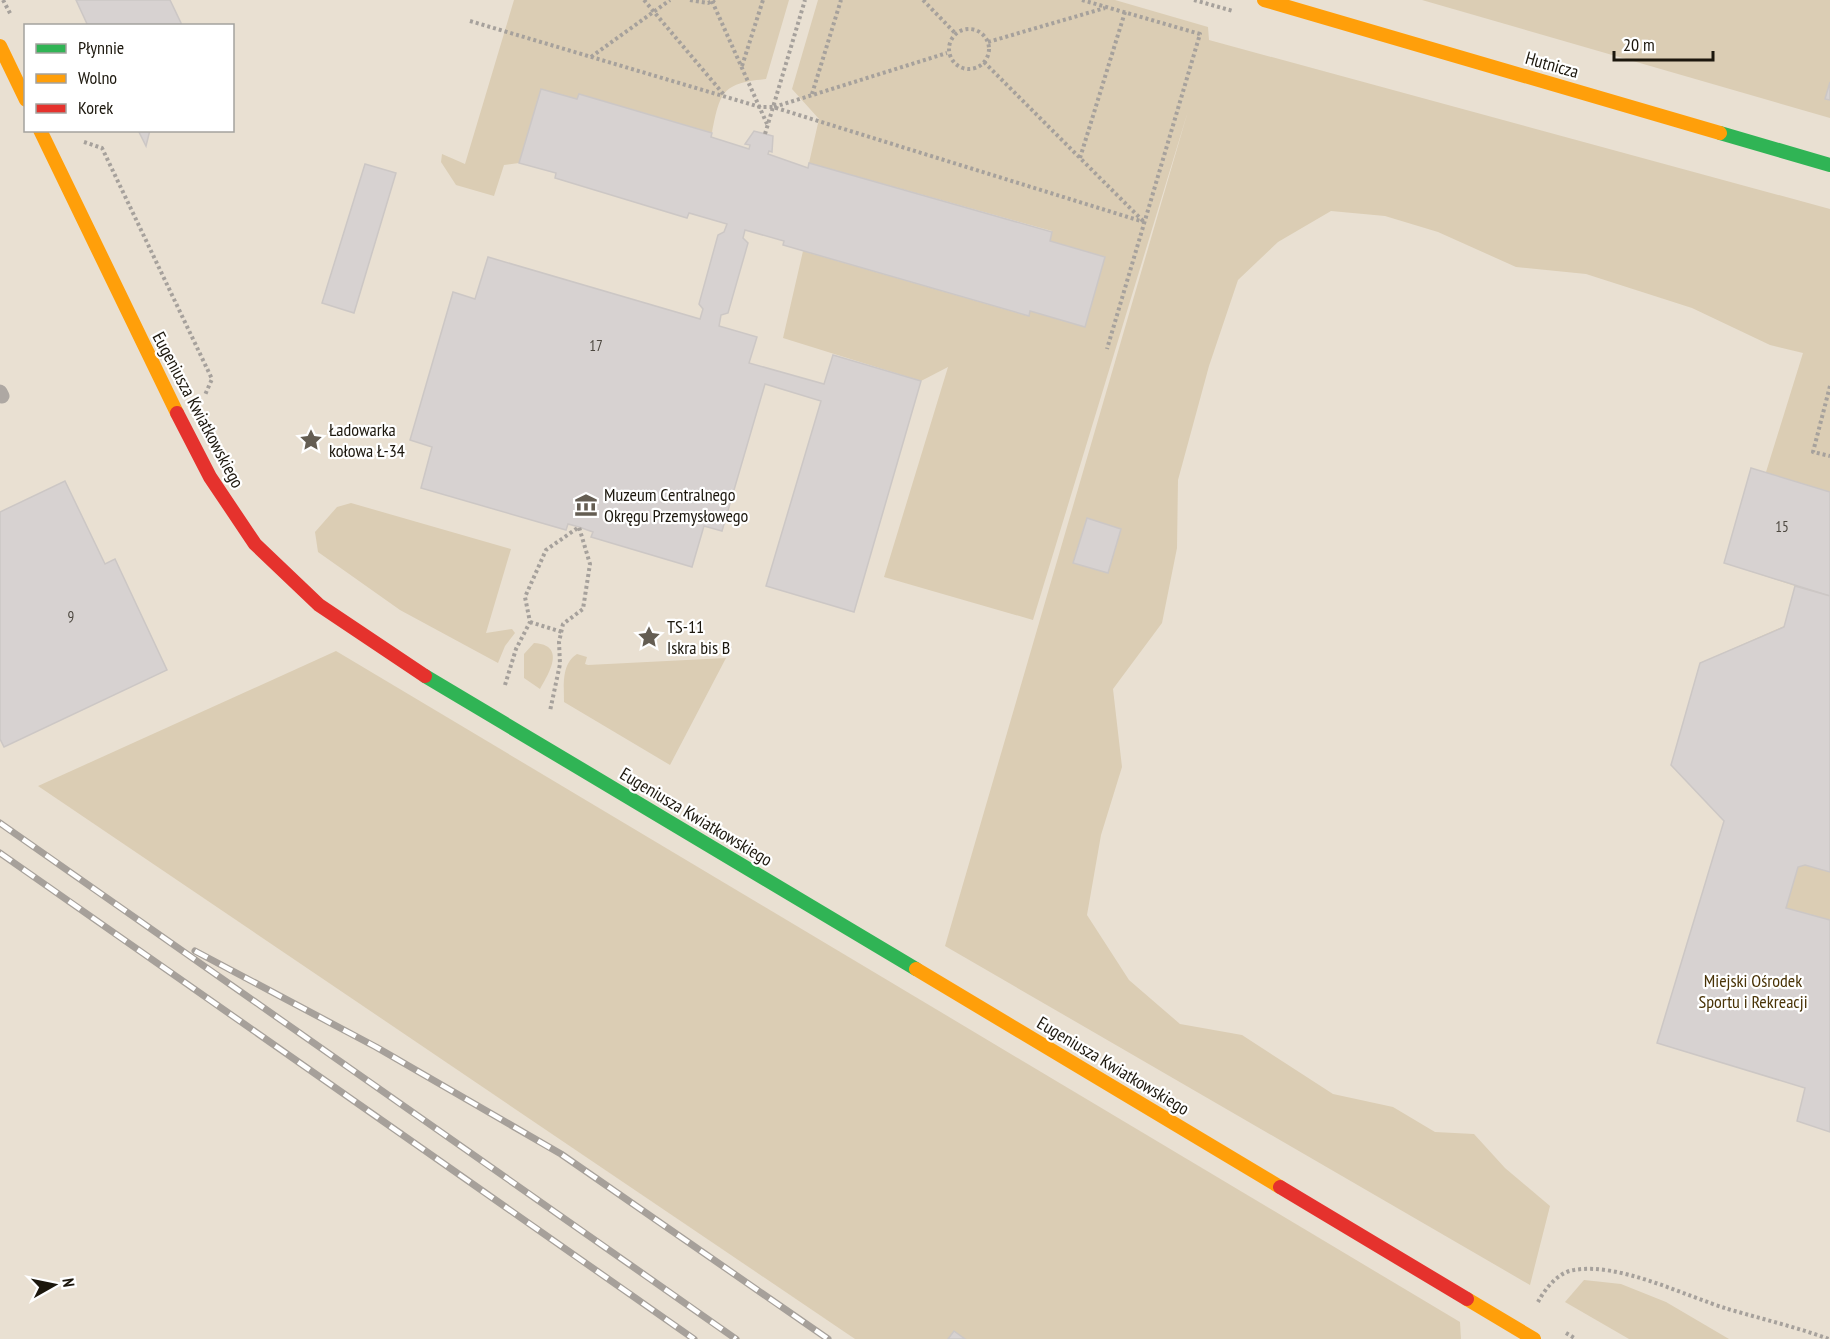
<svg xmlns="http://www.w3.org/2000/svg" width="1830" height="1339" font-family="'PT Sans Narrow',sans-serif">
<rect width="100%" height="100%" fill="#e9e0d2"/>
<g fill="#dbcdb4">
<path d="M 514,0 L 789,0 L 766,79 C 722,83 720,92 712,133 L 579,94 L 577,99 L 541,89 L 519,163 L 504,165 L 494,196 L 456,185 L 441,162 L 442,154 L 465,164 Z"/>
<polygon points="818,0 1115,0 1208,27 1209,40 1830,209 1830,1106 1805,1088 1657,1043 1724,821 1671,765 1700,663 1784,626 1795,586 1743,569 1766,472 1803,353 1770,345 1692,308 1586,274 1516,267 1438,232 1385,216 1331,211 1278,242 1238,280 1209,366 1178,480 1177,548 1162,623 1113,689 1122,767 1101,835 1087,915 1129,980 1180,1024 1242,1035 1333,1094 1393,1107 1435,1132 1474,1134 1505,1168 1550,1206 1530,1285 945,946 1188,111 1033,620 884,577 948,367 921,381 783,338 803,251 1028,316 1030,311 1085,327 1105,257 1050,241 1052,231 809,163 819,119 792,89"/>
<polygon points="1422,0 1830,0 1830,118"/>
<polygon points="351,503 511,549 486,633 512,629 515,633 505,646 498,663 400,610 318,552 315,532 337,507"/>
<path d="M 534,643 C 566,645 550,672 540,689 L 524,678 L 524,654 Z"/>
<polygon points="336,651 1460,1322 1461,1339 855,1339 38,786"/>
<path d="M 577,654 L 587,657 L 585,664 L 588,665 L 726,658 L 670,765 L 564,702 C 564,686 561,664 577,654 Z"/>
<polygon points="1584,1280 1621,1284 1666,1302 1729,1339 1629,1339 1565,1302"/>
</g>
<g fill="#d7d2d1" stroke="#ccc7c5" stroke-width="1.5">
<polygon points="76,0 170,0 181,23 181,26 88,26"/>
<polygon points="1830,82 1830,100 1825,99"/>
<polygon points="541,89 577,99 579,94 712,133 711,137 749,149 750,145 745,144 754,131 773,136 772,152 769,151 768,154 808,168 809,163 1052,232 1050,241 1105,257 1085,327 1030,311 1029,316 783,245 784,241 745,230 743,238 748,243 728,313 721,315 719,326 757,337 749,363 824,384 833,355 921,381 854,612 766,586 821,401 765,384 722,531 704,526 692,567 591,537 593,532 579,527 568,524 566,530 421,488 432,447 410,440 453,292 475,299 488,257 700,319 703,309 699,304 718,235 724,232 727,224 689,213 687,218 555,178 556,173 519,163"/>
<polygon points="138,130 150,130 146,146"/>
<polygon points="365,164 396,173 354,313 322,303"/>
<polygon points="1751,468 1830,492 1830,596 1724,563"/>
<polygon points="65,481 105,564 115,559 167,670 4,747 0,739 0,512"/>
<polygon points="1087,518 1121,529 1108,573 1073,563"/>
<polygon points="1795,586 1830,596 1830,872 1805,865 1798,867 1786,908 1830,920 1830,1132 1797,1121 1805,1088 1657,1043 1724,821 1671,765 1700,663 1784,627"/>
<polygon points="954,1331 965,1339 948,1339"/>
</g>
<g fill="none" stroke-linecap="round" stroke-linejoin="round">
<g stroke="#a6a19c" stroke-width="4" stroke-dasharray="3 3" stroke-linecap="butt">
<polyline points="3,0 11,15"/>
<polyline points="644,0 725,96"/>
<polyline points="690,0 708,3 715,0"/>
<polyline points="923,0 955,33"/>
<polyline points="1082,0 1200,34 1107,349"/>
<polyline points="1194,0 1233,11"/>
<polyline points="712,1 767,124"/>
<polyline points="470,21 760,107 773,107 1144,222"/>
<circle cx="969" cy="49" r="20"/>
<polyline points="988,42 1105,8"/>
<polyline points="591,57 670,0"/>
<polyline points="984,62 1143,221"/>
<polyline points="742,66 763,0"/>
<polyline points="812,94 841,0"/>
<polyline points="774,107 947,53"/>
<polyline points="765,134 805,0"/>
<polyline points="84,142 102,148 212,379 205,395"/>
<polyline points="1080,158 1125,12"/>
<polyline points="1830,386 1813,452 1830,456"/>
<polyline points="530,622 562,632"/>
<polyline points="505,685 516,649 530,622 525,597 546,550 579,527 590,564 583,609 563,624 559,642 560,664 550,711"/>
<path d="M 1538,1302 C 1545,1289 1558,1272 1574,1270 C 1619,1262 1685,1296 1728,1309 C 1762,1319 1796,1327 1829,1339"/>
<polyline points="1566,1333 1576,1339"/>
</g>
<polyline stroke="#aea8a3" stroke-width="15" points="0,392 2,396"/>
<g stroke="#30b455" stroke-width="14">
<polyline points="1720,133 1830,165"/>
<polyline points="425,676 916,969"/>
</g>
<g stroke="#ff9f0a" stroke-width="14">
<polyline points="1264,0 1720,133"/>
<polyline points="0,46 26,100"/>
<polyline points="40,130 177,413"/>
<polyline points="916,969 1280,1187"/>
<polyline points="1467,1299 1534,1339"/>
</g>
<g stroke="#e5322d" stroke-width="14">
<polyline points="177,413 210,477 255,544 319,605 425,676"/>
<polyline points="1280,1187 1467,1299"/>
</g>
<g stroke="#a6a09a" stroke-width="7">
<g id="rail">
<polyline points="0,823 736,1339"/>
<polyline points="0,853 694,1339"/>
<polyline points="195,951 376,1047 561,1154 828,1339"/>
</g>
</g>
<use href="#rail" stroke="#fff" stroke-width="4.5" stroke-dasharray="14" stroke-linecap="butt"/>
</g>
<defs>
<g id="sight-bare" transform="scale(1.8)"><path d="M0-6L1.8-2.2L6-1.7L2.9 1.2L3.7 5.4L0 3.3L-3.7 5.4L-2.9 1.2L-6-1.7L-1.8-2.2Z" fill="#645d52" stroke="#fff" stroke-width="2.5" paint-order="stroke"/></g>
<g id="museum-bare" transform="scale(1.8)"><path d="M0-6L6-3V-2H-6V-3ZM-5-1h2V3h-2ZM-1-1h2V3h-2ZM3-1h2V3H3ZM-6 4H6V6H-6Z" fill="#645d52" stroke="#fff" stroke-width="2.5" paint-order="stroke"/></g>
</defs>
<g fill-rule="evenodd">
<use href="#sight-bare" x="311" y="440"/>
<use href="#museum-bare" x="586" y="505"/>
<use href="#sight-bare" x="649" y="637"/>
</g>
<g text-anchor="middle" stroke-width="4.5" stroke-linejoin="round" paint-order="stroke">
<g font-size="15" fill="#4c473f">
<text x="596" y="351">17</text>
<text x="1782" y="532">15</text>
<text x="71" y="622">9</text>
</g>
<g font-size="18" fill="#1c170d" stroke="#fff">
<text transform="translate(1552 65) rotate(16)" y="6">Hutnicza</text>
<text transform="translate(198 410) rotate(62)" y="6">Eugeniusza Kwiatkowskiego</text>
<text transform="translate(696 817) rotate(31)" y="6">Eugeniusza Kwiatkowskiego</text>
<text transform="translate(1113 1066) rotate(31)" y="6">Eugeniusza Kwiatkowskiego</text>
</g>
<g font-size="18" fill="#1c170d" stroke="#fff" text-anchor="start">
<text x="329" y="436">Ładowarka<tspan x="329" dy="21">kołowa Ł-34</tspan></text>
<text x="604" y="501">Muzeum Centralnego<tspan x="604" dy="21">Okręgu Przemysłowego</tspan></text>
<text x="667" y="633">TS-11<tspan x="667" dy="21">Iskra bis B</tspan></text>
</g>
<g font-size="18" fill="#493306" stroke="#fff">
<text x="1753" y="987">Miejski Ośrodek<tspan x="1753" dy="21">Sportu i Rekreacji</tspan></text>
</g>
</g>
<rect x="24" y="24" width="210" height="108" fill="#ffffff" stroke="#a4a29e" stroke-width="1.5"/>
<rect x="36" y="44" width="30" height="9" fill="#30b455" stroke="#a4a29e" stroke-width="1.5"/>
<text x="78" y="54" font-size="18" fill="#1c170d">Płynnie</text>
<rect x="36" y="74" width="30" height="9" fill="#ff9f0a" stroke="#a4a29e" stroke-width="1.5"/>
<text x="78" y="84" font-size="18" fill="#1c170d">Wolno</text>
<rect x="36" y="104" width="30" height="9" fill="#e5322d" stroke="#a4a29e" stroke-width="1.5"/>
<text x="78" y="114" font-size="18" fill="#1c170d">Korek</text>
<g transform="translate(54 1285) rotate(81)" stroke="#ffffff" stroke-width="4.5" paint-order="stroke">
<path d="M0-4.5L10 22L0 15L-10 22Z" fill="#1c170d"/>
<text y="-9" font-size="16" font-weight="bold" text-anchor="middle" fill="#1c170d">N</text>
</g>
<path d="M1614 51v9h99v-9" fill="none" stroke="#1c170d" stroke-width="3"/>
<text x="1623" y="51" font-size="18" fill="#1c170d" stroke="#ffffff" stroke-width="4.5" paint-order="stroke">20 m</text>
</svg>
